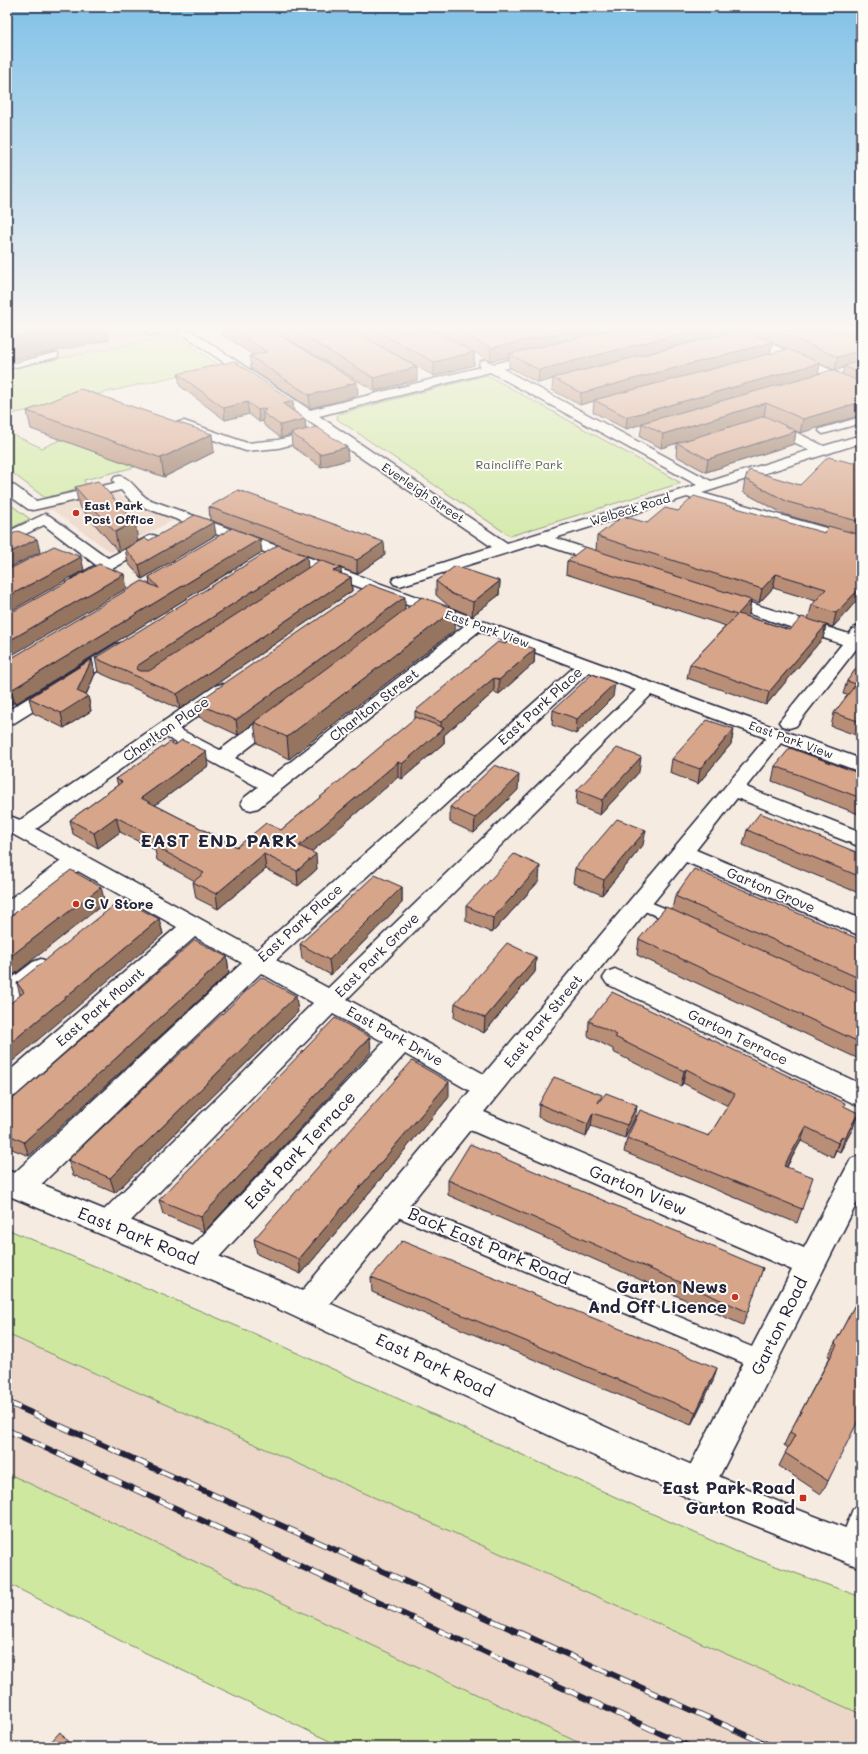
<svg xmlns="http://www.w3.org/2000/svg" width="868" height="1754" font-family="Mali,sans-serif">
<rect width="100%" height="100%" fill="#f5ebe1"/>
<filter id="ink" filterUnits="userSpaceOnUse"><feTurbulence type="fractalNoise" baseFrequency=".025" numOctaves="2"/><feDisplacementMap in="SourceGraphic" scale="8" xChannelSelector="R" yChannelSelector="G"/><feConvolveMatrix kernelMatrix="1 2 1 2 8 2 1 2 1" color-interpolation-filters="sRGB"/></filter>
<g filter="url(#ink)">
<g fill="#ecd6c7">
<polygon points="7,330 169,330 175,335 7,369"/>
<polygon points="109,492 117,493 132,504 176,519 111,552 52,510 44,512 40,508"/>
<polygon points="7,1334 861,1714 861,1747 588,1747 7,1473"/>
</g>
<g fill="#cee99f" stroke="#78866d">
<polygon points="176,335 220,366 7,415 7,369"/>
<polygon points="487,375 681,483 510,536 337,419 338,414"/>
<polygon points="7,432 42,448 64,438 135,467 84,480 87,487 45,498 7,469"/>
<polygon points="7,502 30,519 7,530"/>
<polygon points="7,1229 253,1333 737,1552 861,1597 861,1714 7,1334"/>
<polygon points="7,1473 588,1747 342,1747 121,1641 7,1583"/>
</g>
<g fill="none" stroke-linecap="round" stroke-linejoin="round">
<g stroke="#22223b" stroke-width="3">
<g id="lane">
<polygon points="156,330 172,330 168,332 150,335 146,333"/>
<polygon points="55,353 58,353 58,357 7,369 7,365"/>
<polygon points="861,417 861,423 823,434 819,431 820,429"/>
<polygon points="640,898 683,916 685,920 683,924 678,925 635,907 633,903 635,899"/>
<polygon points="392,1198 769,1354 772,1361 769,1368 762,1371 755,1368 386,1212 383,1206 386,1200"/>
<polygon points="861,1506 861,1545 857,1555 849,1558 841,1555 838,1547 853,1509"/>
</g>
</g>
<g stroke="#22223b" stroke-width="3">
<g id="street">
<path d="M 177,330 L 190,330 L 310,410 L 481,367 L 479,364 L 481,361 L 485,360 L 494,364 L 538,352 L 542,353 L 544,356 L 542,359 L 503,369 L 711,481 L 810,450 L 763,427 L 761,424 L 763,421 L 773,421 L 824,446 L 861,435 L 861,443 L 702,493 L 861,538 L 861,548 L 687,497 L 555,538 L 614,558 L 616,561 L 614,564 L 608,566 L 539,543 L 406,584 L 400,586 L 394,584 L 392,581 L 394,578 L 492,547 L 326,434 L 325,436 L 278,448 L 246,451 L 179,428 L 177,425 L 179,422 L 184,421 L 247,443 L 278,440 L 320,429 ZM 490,372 L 697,485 L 507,543 L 319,416 Z"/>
<polygon points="725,330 740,330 838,373 840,376 838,379 830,379 727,332"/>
<path d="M 120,476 C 131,478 138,493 148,499 L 861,759 L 861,772 L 781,743 L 746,787 L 861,832 L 861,847 L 737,798 L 696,850 L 861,919 L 861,936 L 686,862 L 484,1112 L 804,1248 L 851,1159 L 861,1155 L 861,1195 L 709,1497 L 697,1502 L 685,1497 L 680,1485 L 792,1270 L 470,1130 L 319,1317 L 308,1321 L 297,1317 L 293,1307 L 297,1297 L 470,1091 L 405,1054 L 208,1269 L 198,1273 L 188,1269 L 183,1260 L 188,1251 L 384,1042 L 333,1014 L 119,1233 L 109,1237 L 99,1233 L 95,1224 L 99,1215 L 313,1003 L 261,973 L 29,1196 L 19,1199 L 9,1196 C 6,1190 6,1184 9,1178 L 242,963 L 195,937 L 16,1095 L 7,1099 L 7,1073 L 177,927 L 78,871 L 15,918 L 7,920 L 7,901 L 61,861 L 7,831 L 7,815 L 20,820 L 215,686 L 222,684 L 229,686 L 231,690 L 229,694 L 179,729 L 220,750 L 272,711 L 279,709 L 286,711 L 288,715 L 286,719 L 235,758 L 271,777 L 464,626 L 138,505 L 131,501 L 121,490 L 33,510 L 28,509 L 7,494 L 7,483 L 12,484 L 36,501 L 115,483 L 113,480 L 115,477 ZM 479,631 L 574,667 L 257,950 L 36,829 L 166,737 L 258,787 L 244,798 L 241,803 L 244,808 L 251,810 L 258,808 ZM 589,672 L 636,690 L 328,988 L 276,960 ZM 651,695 L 766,738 L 484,1074 L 347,999 Z"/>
<polygon points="45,514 50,516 108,558 147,537 153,535 159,537 161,540 159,543 85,584 79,586 73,584 71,581 73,578 96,565 44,525 7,543 7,532"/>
<polygon points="722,594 849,634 855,627 861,626 861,649 857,648 796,726 789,728 782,726 779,722 842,644 716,603 714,599 716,595"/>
<polygon points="122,643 128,644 131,648 128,652 14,723 7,725 7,711 116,644"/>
<polygon points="41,959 49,962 53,968 49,974 16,1001 7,1004 7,982 33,962"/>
<polygon points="615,969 861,1084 861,1107 607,984 603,978 607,972"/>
</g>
</g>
<g stroke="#22223b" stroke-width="3">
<polygon id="secondary" points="7,1170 282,1282 664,1453 791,1507 861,1534 861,1568 709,1507 572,1446 261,1301 7,1195"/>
</g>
<use href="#lane" fill="#fdfcf7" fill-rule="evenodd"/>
<use href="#street" fill="#fdfcf7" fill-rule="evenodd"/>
<use href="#secondary" fill="#fdfcf7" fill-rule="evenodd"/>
<g stroke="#22223b" stroke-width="6">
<g id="rail">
<polyline points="7,1402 773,1747"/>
<polyline points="7,1430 690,1747"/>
</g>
</g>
<use href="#rail" stroke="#fdfcf7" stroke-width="4.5" stroke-dasharray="14" stroke-linecap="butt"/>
</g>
<g fill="#b98e77" stroke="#22223b" fill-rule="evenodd">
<polygon points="220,330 272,330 358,395 348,398 348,399 310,408 251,369 250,356 253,355 220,333"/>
<path d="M 273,330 L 728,330 L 727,333 L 741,330 L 861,330 L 861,415 L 800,433 L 796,431 L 794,444 L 706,472 L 676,456 L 677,443 L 764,417 L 661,448 L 640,437 L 642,424 L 626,429 L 593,412 L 594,401 L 580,405 L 552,390 L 553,379 L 538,383 L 509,367 L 509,357 L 490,361 L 474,352 L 474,365 L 434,376 L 366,338 L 417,380 L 375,391 ZM 772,343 L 787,349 L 770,354 ZM 820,364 L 835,370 L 844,368 L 842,374 L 818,374 Z"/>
<polygon points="178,374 294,411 305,419 306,430 348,460 321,467 292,446 291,435 281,438 264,425 263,421 259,422 249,414 225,420 180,386"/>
<polygon points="27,411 214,452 164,477 31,429"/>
<path d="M 861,458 L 861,596 L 833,627 L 826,625 L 823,638 L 766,705 L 687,678 L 690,664 L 726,626 L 566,574 L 567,561 L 596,550 L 597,536 L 647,523 L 678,511 L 825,533 L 828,527 L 786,515 L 743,492 L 745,479 L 800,485 L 853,463 ZM 773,588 L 816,601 L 812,605 L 808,619 L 790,630 L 746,616 L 749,614 L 751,600 L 759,603 Z"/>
<polygon points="75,487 138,541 119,552 79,506"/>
<polygon points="209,507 385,555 357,574 210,520"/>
<polygon points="216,535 142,579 128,563 125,549"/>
<polygon points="262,552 15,704 13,703 7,707 7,660 10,659 150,585 149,577"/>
<polygon points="308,568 342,574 351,577 352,591 180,709 98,672 95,658"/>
<polygon points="436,581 500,581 499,595 472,616 455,609 455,630 289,759 257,743 254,723 238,735 199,717 196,703 405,610 451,608 436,595"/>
<polygon points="505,644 535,649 534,663 499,694 494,692 444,735 444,743 402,779 398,777 311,852 317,869 298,886 266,869 218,909 196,898 193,882 195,881 157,860 155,850 120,832 98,848 73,834 70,820 118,785 116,779 175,745 208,766 155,805 237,847 281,830 415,719 415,711"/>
<polygon points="92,659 95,674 86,695 88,696 91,711 64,728 33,713 29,698"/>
<polygon points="861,662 861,737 831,726 834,713 848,695 843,694 847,681"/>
<polygon points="613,697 576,734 552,725 553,710"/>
<polygon points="734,729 731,744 698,784 670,773 672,759"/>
<polygon points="775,766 861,774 861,815 772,781"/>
<polygon points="639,772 600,815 576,805 577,790"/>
<polygon points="518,790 474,833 450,822 450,807"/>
<polygon points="747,830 861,854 861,894 743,845"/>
<polygon points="643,845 602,895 573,883 575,868"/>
<polygon points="539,881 492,933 466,921 466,906"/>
<polygon points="402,887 402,903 331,975 302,959 300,944"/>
<polygon points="675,896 861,940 861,1060 637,955 639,939 672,909"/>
<polygon points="159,919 163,934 20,995 17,983"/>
<polygon points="227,957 229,973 29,1156 7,1147 7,1104"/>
<polygon points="536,957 535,972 484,1033 454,1018 455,1003"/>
<polygon points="298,1012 115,1193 73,1175 68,1160"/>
<polygon points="589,1021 844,1107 858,1113 853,1128 840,1152 836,1150 833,1157 801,1141 787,1167 802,1209 797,1223 624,1152 627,1138 709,1136 728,1106 683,1083 681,1086 613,1052 613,1049 588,1036"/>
<polygon points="371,1052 204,1232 163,1214 159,1200"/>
<polygon points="449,1097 301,1274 257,1254 254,1239"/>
<polygon points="539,1104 637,1105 635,1118 625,1138 591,1126 586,1137 538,1117"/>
<polygon points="448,1180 763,1268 743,1325 448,1195"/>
<polygon points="371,1277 713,1381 691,1425 372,1292"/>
<polygon points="861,1293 859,1405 828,1481 821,1494 779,1466 788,1448 784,1445 790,1432 830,1357 828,1356 835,1343"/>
</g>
<g fill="#967461" stroke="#22223b">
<polygon points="53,330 107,330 109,340 7,361 7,339"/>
<polygon points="571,330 625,330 509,354 509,357 490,361 491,348"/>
<polygon points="694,330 728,330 727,333 553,378 553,379 538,383 539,370"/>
<polygon points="773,342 770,354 594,400 594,401 580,405 581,393"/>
<polygon points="861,350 861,362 844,366 844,368 835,370 838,357"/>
<polygon points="474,352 474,365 434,376 434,362"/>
<polygon points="820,363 818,375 642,423 642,424 626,429 627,417"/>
<polygon points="417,367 417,380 375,391 374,378"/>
<polygon points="357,382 358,395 348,398 348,399 310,408 309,395"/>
<polygon points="293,401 294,413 283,404"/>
<polygon points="247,402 249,414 225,420 224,408"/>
<polygon points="861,402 861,415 800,433 803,419"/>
<polygon points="766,403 764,417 661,448 663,434"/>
<polygon points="267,408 263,413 263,421 259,422 258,410"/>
<polygon points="305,419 306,431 291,433 291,435 281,438 280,425"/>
<polygon points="796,431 794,444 706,472 708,459"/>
<polygon points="212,434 214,452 164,477 161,458"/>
<polygon points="347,447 348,460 321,467 320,454"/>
<polygon points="135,522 138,541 119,552 115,532"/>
<polygon points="214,522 216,535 142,579 139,565"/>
<polygon points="37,539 40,552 7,569 7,554"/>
<polygon points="260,539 262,552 15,704 11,690"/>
<polygon points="384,542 385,555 357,574 357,560"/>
<polygon points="307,556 308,569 143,679 137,669 137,666"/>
<polygon points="81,557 84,570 7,613 7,597"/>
<polygon points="341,568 342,582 333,571"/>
<polygon points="124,574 127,588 7,658 7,642"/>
<polygon points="776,574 773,588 759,603 762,589"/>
<polygon points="351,577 352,591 180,709 177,694"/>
<polygon points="500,581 499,595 472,616 473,602"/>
<polygon points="861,587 861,596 833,627 836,613"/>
<polygon points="405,597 405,611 238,735 236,720"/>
<polygon points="751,600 749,614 736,627 738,614"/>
<polygon points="455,609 455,630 289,759 287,737"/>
<polygon points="826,625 823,638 766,705 769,692"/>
<polygon points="535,649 534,663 499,694 499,680"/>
<polygon points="92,659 95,674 84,699 88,696 91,711 64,728 61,713 77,691"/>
<polygon points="494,678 494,692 444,735 444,743 402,779 402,764 441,730 441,722"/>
<polygon points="615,683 613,697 576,734 577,719"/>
<polygon points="9,689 13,703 7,707 7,690"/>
<polygon points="734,729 731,744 698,784 700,769"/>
<polygon points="206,751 208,766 144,813 141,798"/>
<polygon points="641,757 639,772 600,815 602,800"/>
<polygon points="398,762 398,777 301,861 299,846"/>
<polygon points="519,775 518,790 474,833 475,818"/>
<polygon points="116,817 120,832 98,848 94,833"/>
<polygon points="646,830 643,845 602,895 604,880"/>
<polygon points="264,854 266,869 218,909 216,894"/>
<polygon points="316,854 317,869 298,886 297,871"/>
<polygon points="540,866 539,881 492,933 493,918"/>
<polygon points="101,887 105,903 7,980 7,959"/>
<polygon points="402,887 402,903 331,975 329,960"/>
<polygon points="159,919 163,934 7,1066 7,1046"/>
<polygon points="227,957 229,973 29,1156 24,1142"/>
<polygon points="536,957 535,972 484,1033 485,1018"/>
<polygon points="296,996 298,1012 115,1193 110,1178"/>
<polygon points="370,1037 371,1052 204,1232 201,1217"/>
<polygon points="686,1069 683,1083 681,1086 684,1071"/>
<polygon points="449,1082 449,1097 301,1274 299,1259"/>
<polygon points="637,1105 635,1118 625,1138 627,1125"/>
<polygon points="593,1113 591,1126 586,1137 588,1124"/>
<polygon points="858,1113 853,1128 840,1152 845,1138"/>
<polygon points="806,1127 801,1141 779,1180 784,1166"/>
<polygon points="842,1136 833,1157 838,1143"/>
<polygon points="717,1368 713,1381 691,1425 696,1412"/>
</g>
<g fill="#d7a58a" stroke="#22223b">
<polygon points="7,330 53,330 7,339"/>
<polygon points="233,330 272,330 357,382 346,385 347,386 309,395 250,356 267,352"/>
<polygon points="294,330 352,330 417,367 374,378"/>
<polygon points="374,330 432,330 474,352 434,362"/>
<polygon points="455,330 571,330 491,348"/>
<polygon points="612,330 694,330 539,370 509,354"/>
<polygon points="741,330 744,330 773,342 581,393 553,378"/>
<polygon points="774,330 861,330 861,350 838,357"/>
<polygon points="788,349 820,363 627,417 594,400"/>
<polygon points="861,360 861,374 844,366"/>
<polygon points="234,361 293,401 283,404 305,419 280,425 263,413 267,408 258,410 247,402 224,408 178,374"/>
<polygon points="832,370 861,382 861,402 803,419 766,403 663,434 642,423"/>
<polygon points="79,389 84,390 212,434 161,458 27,411"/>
<polygon points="765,416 796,431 708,459 677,443"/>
<polygon points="317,427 347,447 320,454 291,433"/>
<polygon points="828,457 853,463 858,457 861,458 861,522 788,502 745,479 749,470 800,485"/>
<polygon points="98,481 135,522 115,532 75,487"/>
<polygon points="238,490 384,542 357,560 209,507"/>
<polygon points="694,496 825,533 828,526 861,535 861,587 836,613 812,605 826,589 776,574 762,589 597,536 623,516 647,523 665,508 678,511"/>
<polygon points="195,515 214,522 139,565 125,549 145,538 148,541"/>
<polygon points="232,528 260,539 11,690 9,689 7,690 7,660 10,659 142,581 159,588 149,577"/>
<polygon points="18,531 37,539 7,554 7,537"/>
<polygon points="278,545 307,556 137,666 137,669 140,671 149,671 320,560 341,568 333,571 351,577 177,694 95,658"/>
<polygon points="54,546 81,557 7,597 7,569 10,569"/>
<polygon points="585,547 751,600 738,614 790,630 802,617 826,625 769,692 690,664 737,615 567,561"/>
<polygon points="99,564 124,574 7,642 7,614 10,613"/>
<polygon points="455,566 500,581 473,602 452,594 436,581"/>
<polygon points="369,584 405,597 236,720 196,703"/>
<polygon points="422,597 455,609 287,737 254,722"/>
<polygon points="511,640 535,649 499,680 494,678 441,722 415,711 498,642 505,644"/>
<polygon points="92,659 77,691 88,696 61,713 29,698"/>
<polygon points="861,662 861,722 834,713 856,684 847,681"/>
<polygon points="592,674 615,683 577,719 553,710"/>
<polygon points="416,717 444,728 402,764 398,762 299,846 316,854 297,871 264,854 216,894 193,882 204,873 153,845 160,840 116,817 94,833 70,820 122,782 116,779 170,742 175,745 182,740 206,751 141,798 237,847 266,823 281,830"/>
<polygon points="707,720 734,729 700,769 672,759"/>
<polygon points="617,748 641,757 602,800 577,790"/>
<polygon points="790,748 861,774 861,798 775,766"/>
<polygon points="495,765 519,775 475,818 450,807"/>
<polygon points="760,813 861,854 861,877 747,830"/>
<polygon points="617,819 646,830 604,880 575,868"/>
<polygon points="514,854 540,866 493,918 466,906"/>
<polygon points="694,869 861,940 861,979 675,896"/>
<polygon points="71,870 101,887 7,959 7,919"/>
<polygon points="375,875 402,887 329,960 300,944"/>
<polygon points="122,899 159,919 7,1046 7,1006 24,992 17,983"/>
<polygon points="666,907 861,995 861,1043 639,939"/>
<polygon points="195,940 227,957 24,1142 7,1134 7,1104"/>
<polygon points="507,943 536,957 485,1018 455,1003"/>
<polygon points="261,977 296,996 110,1178 68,1160"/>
<polygon points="612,992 845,1103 844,1106 858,1113 845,1138 842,1136 838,1143 806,1127 784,1166 813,1177 802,1209 627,1138 640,1110 709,1136 735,1094 686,1069 684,1071 637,1048 615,1037 617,1035 589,1021"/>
<polygon points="335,1018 370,1037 201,1217 159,1200"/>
<polygon points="412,1061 449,1082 299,1259 254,1239"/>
<polygon points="554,1077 602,1095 598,1103 606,1093 637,1105 627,1125 593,1113 588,1124 539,1104"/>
<polygon points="470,1144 763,1268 748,1312 448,1180"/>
<polygon points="402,1241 717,1368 696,1412 371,1277"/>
<polygon points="861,1293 861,1400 859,1405 861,1406 861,1415 828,1481 785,1453 795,1435 790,1432 837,1345 835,1343"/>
<polygon points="60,1732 72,1747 46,1747"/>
</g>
</g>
<linearGradient id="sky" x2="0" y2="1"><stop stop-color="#81c1e7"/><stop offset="0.57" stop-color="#faf6f2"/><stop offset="1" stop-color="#faf6f2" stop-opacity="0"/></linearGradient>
<rect width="868" height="575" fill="url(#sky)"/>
<g fill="#c8321e" stroke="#fdfcf7" stroke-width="1.5">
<circle cx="76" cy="513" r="4"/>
<circle cx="76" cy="904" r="4"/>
<circle cx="735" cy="1297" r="4"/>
<rect x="799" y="1494" width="8" height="8" rx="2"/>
</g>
<g text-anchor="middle" stroke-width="4" stroke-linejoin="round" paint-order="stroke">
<g font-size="12" fill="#565e59" stroke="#fdfcf7">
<text x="519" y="469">Raincliffe Park</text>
</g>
<g font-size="12" fill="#22223b" stroke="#fdfcf7">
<text transform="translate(423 493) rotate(34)" y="4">Everleigh Street</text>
<text transform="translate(630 510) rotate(-17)" y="4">Welbeck Road</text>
<text transform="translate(487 629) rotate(20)" y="4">East Park View</text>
<text transform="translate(791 740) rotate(20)" y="4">East Park View</text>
</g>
<g font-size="12" font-weight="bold" fill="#22223b" stroke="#fdfcf7" text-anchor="start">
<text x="84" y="510">East Park<tspan x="84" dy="14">Post Office</tspan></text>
</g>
<g font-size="14" fill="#22223b" stroke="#fdfcf7">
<text transform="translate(374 705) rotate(-38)" y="5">Charlton Street</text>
<text transform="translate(540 706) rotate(-42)" y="5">East Park Place</text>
<text transform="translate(166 729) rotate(-35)" y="5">Charlton Place</text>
<text transform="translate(771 890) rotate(23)" y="5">Garton Grove</text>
<text transform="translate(300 923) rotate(-42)" y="5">East Park Place</text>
<text transform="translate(377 955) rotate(-45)" y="5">East Park Grove</text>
<text transform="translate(100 1007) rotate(-41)" y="5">East Park Mount</text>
<text transform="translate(543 1021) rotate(-51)" y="5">East Park Street</text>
<text transform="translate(395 1036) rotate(29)" y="5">East Park Drive</text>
<text transform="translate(738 1037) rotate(26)" y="5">Garton Terrace</text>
</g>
<g font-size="14" font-weight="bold" fill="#22223b" stroke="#fdfcf7" text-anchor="start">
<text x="84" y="909">G V Store</text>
</g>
<g font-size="17" fill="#22223b" stroke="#fdfcf7">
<text transform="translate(300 1150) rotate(-47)" y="6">East Park Terrace</text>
<text transform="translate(638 1190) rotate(23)" y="6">Garton View</text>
<text transform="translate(138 1236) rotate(22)" y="6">East Park Road</text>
<text transform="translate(489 1246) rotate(23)" y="6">Back East Park Road</text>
<text transform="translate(779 1326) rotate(-64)" y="6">Garton Road</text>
<text transform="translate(435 1365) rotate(25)" y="6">East Park Road</text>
</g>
<g font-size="17" font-weight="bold" fill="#22223b" stroke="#fdfcf7" text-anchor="end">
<text x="727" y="1293">Garton News<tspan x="727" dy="20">And Off Licence</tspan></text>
<text x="795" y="1494">East Park Road<tspan x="795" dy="20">Garton Road</tspan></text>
</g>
<g font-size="18" font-weight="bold" letter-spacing="1" fill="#22223b" stroke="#fdfcf7">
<text x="219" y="847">EAST END PARK</text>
</g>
</g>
<rect width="868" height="1754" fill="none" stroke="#fdfcf7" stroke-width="24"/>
<rect x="12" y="12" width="844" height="1730" fill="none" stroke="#22223b" stroke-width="1.5" filter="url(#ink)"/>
</svg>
